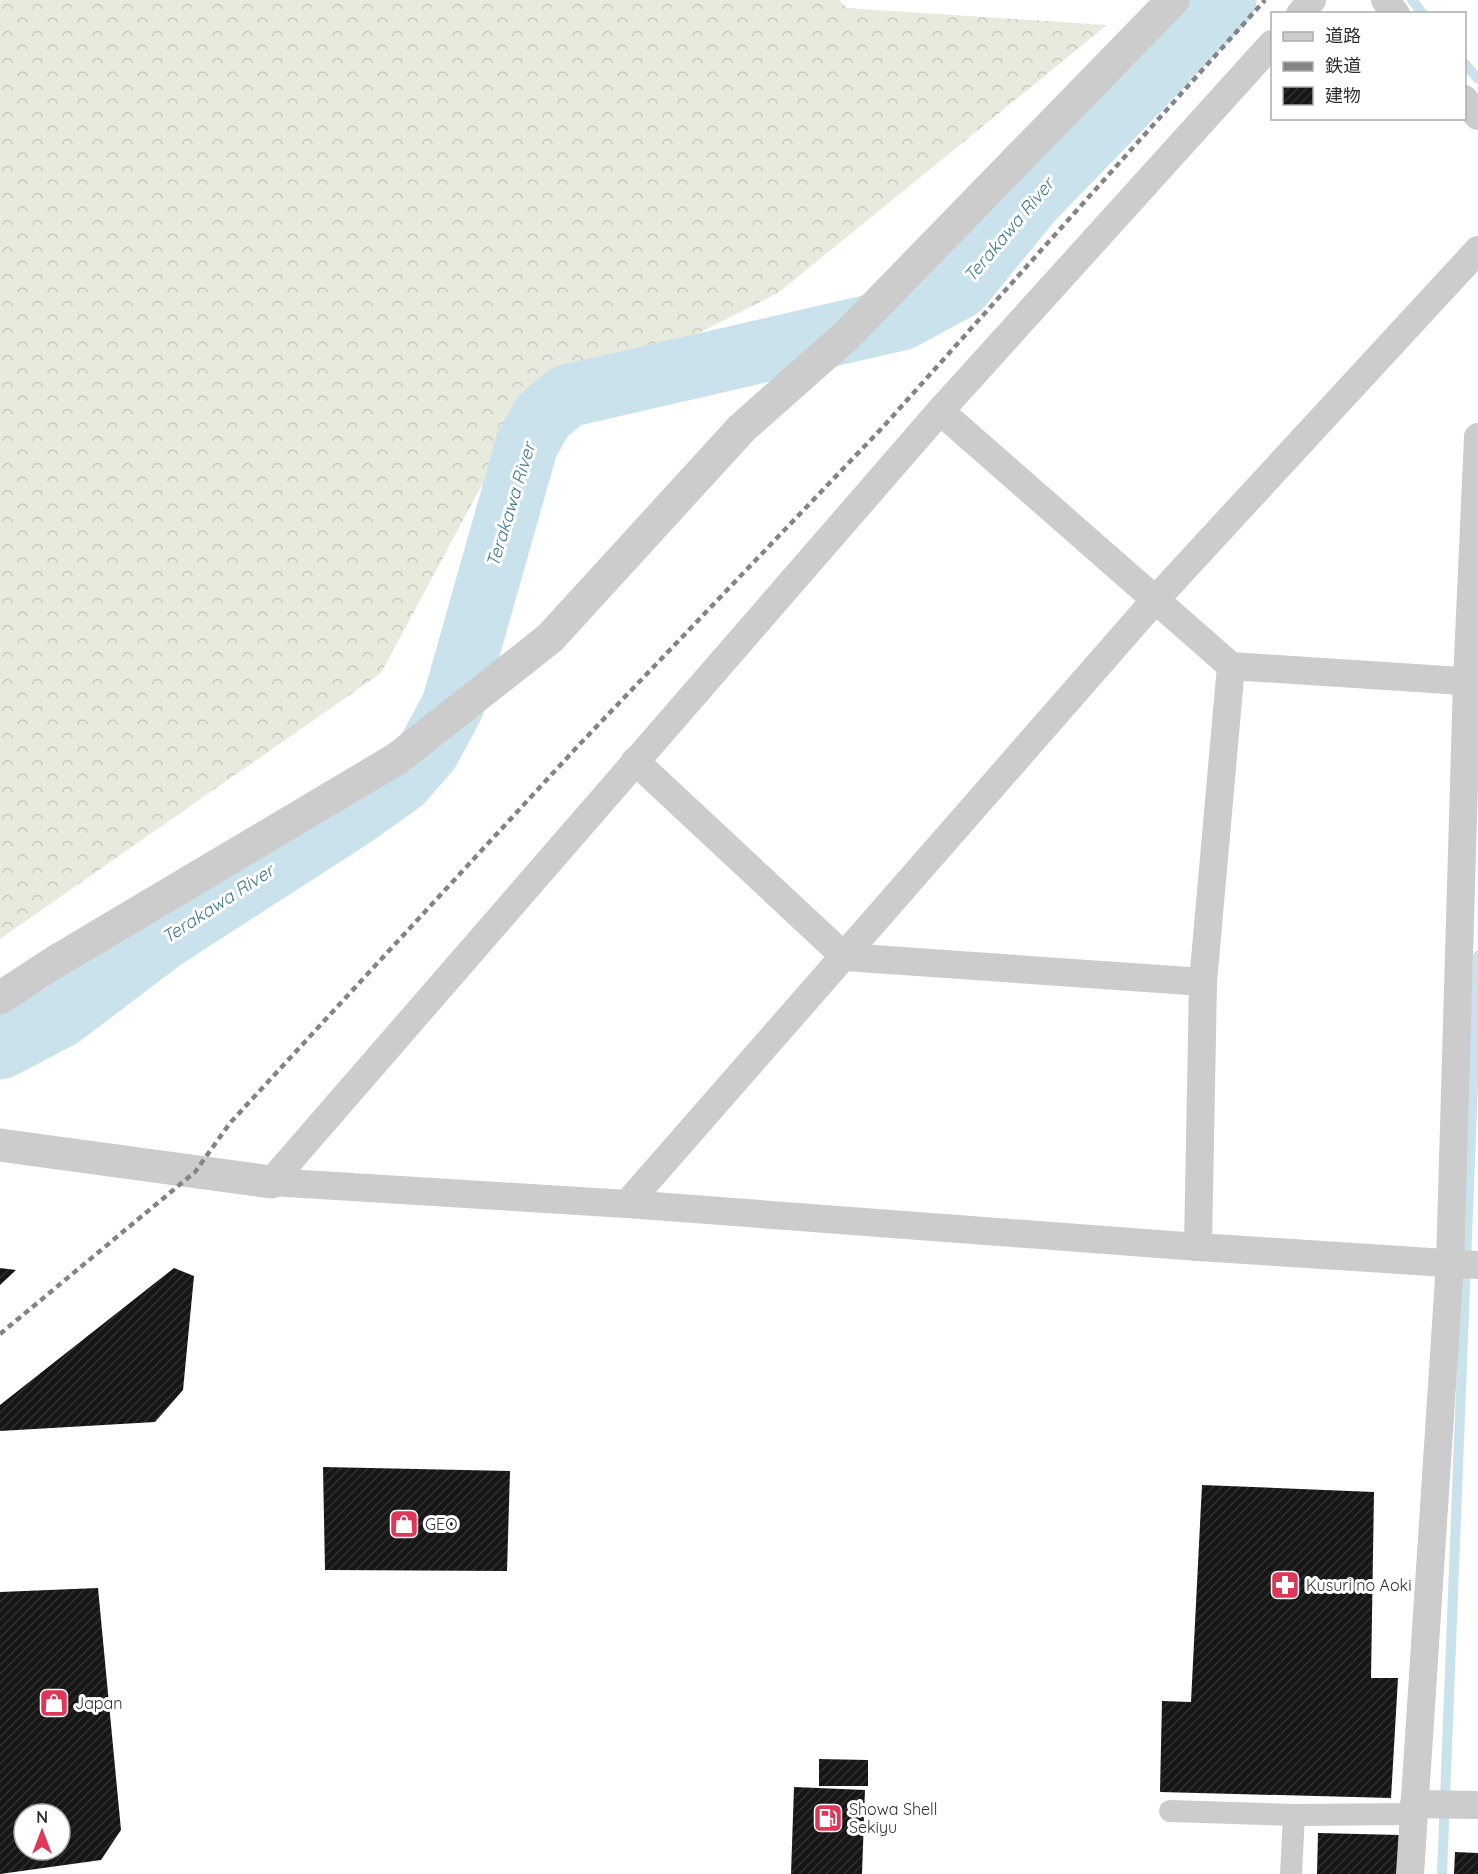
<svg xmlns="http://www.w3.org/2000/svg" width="1478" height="1874" font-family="Quicksand,'Noto Sans JP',sans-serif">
<defs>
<pattern id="forest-crowns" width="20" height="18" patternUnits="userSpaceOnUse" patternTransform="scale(1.5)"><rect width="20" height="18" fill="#e6ebdd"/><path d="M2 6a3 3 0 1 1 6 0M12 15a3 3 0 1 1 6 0" fill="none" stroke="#c6cabe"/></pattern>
<pattern id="building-hatch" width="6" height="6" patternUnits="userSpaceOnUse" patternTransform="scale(1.5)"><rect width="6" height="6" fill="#161616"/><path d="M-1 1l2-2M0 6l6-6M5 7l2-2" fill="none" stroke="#303030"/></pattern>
</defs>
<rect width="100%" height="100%" fill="#fff"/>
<polygon fill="url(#forest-crowns)" points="0,0 839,0 847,8 1107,25 778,293 513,427 381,673 0,939"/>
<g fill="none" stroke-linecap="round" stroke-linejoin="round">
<g stroke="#cae2eb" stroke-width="10">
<polyline points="1412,0 1423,14"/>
<polyline points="1464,63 1478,79"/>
<polyline points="1442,1874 1478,956"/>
</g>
<polyline stroke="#cae2eb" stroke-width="63" points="0,1048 61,1016 164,938 353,816 402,781 429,750 453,705 527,444 543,416 567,396 901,319 960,287 1032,199 1225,0"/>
</g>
<g fill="url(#building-hatch)" fill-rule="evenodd">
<polygon points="0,1268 16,1270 0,1285"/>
<polygon points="174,1268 194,1276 183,1390 155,1422 0,1431 0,1405"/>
<polygon points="323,1467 510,1471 507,1571 325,1570"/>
<polygon points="1202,1485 1374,1492 1371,1678 1398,1678 1391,1798 1160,1792 1162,1701 1191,1702"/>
<path d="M 98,1588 L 121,1830 L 101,1860 L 0,1874 L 0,1592 ZM 24,1814 L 60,1814 L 60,1850 L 24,1850 Z"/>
<polygon points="819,1759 868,1760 868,1786 819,1786"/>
<polygon points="794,1787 865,1790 862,1874 791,1874"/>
<polygon points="1318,1833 1400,1835 1399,1874 1317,1874"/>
<polygon points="1455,1852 1478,1853 1478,1874 1454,1874"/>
</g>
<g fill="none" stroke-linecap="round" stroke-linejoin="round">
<g stroke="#ccc" stroke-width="22">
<polyline points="1170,1811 1294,1815 1413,1814"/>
<polyline points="1291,1874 1294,1815"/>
</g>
<g stroke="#ccc" stroke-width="28">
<polyline points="1385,0 1396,14"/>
<polyline points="1300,14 1312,0"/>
<polyline points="1464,99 1478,116"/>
<polyline points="940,411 1231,666 1478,682"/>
<polyline points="635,761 845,957 1203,982"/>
<polyline points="271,1182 940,411 1272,44"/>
<polyline points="271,1182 627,1204 1198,1247 1478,1265"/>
<polyline points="627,1204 1156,599 1478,250"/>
<polyline points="1198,1247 1203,982 1231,666"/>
<polyline points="1414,1804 1478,1805"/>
<polyline points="1410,1874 1450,1263 1467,681 1478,437"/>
</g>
<g stroke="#ccc" stroke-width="33">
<polyline points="0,998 55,962 398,758 550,638 742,428 847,335 1173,0"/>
<polyline points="0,1145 271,1182"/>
</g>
<polyline stroke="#848484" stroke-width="4.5" stroke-dasharray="6 4.5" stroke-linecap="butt" points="0,1334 195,1172 230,1123 577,747 883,427 1265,0"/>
</g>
<defs>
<g id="shop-square" transform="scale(1.5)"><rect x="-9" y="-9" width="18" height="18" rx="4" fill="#df3758" stroke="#fff"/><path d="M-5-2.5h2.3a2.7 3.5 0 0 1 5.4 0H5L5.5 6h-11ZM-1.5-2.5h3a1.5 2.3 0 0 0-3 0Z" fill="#fff"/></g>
<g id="pharmacy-square" transform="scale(1.5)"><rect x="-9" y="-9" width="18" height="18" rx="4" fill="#df3758" stroke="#fff"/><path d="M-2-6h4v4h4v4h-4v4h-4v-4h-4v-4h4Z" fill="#fff"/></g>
<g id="fuel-square" transform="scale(1.5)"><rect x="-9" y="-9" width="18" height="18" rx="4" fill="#df3758" stroke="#fff"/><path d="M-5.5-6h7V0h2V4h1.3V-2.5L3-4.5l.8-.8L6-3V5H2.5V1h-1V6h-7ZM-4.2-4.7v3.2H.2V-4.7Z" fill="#fff"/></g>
</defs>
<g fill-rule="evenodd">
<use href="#shop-square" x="404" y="1524"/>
<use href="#pharmacy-square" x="1285" y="1585"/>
<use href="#shop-square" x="54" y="1703"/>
<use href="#fuel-square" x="828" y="1818"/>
</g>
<g text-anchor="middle" stroke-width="6" stroke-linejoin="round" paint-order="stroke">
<g font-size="16" fill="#2f2f2f" stroke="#fff" text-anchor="start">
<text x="425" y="1530">GEO</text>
<text x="1306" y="1591">Kusuri no Aoki</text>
<text x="75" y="1709">Japan</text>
<text x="849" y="1815">Showa Shell<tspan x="849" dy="18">Sekiyu</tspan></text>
</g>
<g font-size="18" font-style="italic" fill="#3f798e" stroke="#fff">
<text transform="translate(1009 230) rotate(-50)" y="6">Terakawa River</text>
<text transform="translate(511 505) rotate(-73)" y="6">Terakawa River</text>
<text transform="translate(218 904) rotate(-33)" y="6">Terakawa River</text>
</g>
</g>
<rect x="1271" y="12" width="195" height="108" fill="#ffffff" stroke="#acacac" stroke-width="1.5"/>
<rect x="1283" y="32" width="30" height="9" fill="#cccccc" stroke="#acacac" stroke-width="1.5"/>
<text x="1325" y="42" font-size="18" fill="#2f2f2f">道路</text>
<rect x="1283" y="62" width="30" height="9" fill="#848484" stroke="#acacac" stroke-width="1.5"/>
<text x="1325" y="72" font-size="18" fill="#2f2f2f">鉄道</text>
<rect x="1283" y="87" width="30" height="18" fill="url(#building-hatch)" stroke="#acacac" stroke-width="1.5"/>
<text x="1325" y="102" font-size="18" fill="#2f2f2f">建物</text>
<g transform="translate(42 1832)"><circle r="28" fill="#ffffff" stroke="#acacac" stroke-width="1.5"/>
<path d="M0-4.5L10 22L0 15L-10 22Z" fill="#df3758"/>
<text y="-9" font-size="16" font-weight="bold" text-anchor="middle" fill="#2f2f2f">N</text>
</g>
</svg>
